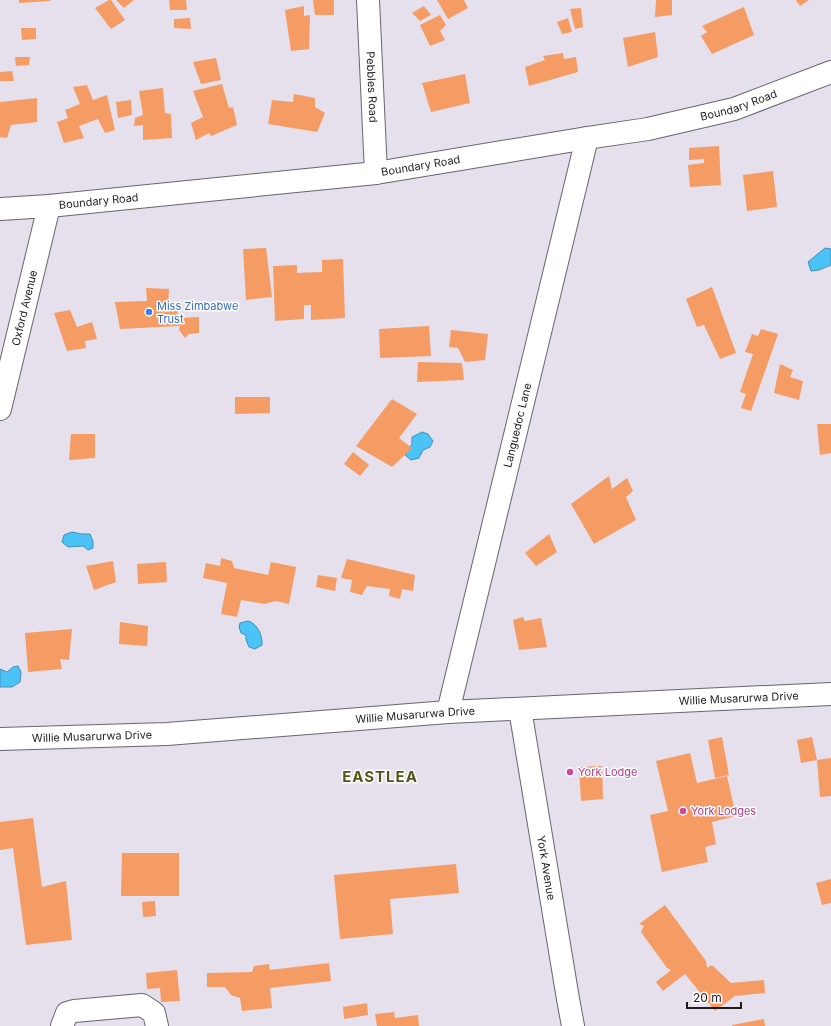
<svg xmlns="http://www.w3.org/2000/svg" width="831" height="1026" font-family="Inter,sans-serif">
<rect width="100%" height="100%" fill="#e6dfec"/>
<g fill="#4cc3f7" stroke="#3e91b7">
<polygon points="825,248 831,249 831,265 819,270 811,271 808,262"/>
<polygon points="422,432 428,434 433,441 430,447 423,450 419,458 411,460 405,455 412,444 412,437"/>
<polygon points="72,532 82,534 90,534 93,541 93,548 88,550 83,546 68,547 62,542 64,535"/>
<path d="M 248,621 C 257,623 263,636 262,645 L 255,649 L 249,647 L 246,640 L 246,635 L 241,633 L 239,627 L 240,623 Z"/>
<polygon points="18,666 21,672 20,682 12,687 0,687 0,669 7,672 13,667"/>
</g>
<g fill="#f59c65">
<polygon points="19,0 50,0 50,1 19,3"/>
<polygon points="109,0 111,0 125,20 111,29 95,8"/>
<polygon points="116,0 134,0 124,8"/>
<polygon points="169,0 186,0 187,10 170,10"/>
<polygon points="313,0 334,0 334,15 315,15"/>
<polygon points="437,0 464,0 468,8 448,19"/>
<polygon points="656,0 672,0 672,15 655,17"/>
<polygon points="796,0 809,0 800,6"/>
<polygon points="304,6 304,16 310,15 309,49 291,51 285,10"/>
<polygon points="424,6 431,15 420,21 412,13"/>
<polygon points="744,7 754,35 712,54 701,36 707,32 702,26"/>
<polygon points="581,8 583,27 575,29 570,9"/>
<polygon points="440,15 446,25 440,31 445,40 430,46 420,25"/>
<polygon points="190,18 191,29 174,28 174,19"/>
<polygon points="568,18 572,32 562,34 557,22"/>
<polygon points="21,28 36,28 36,39 22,40"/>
<polygon points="655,32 658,57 628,67 623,38"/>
<polygon points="563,53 564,59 576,57 578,72 529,86 525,67 545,60 543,56"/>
<polygon points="15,57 30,57 29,65 16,66"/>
<polygon points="216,58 221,80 201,84 193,62"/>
<polygon points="12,71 14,81 0,81 0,72"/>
<polygon points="465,74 470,103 431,112 422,83"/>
<polygon points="222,84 229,108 233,107 237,125 211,136 209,133 196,140 191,123 203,117 193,91"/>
<polygon points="87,85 93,100 107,95 115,130 105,133 98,119 79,126 84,138 64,143 57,122 68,118 65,110 80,104 73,87"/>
<polygon points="163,88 165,113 171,114 172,138 143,140 143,125 134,126 135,118 143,115 139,91"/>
<polygon points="294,94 315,98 315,107 325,113 317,132 268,124 272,100 293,102"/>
<polygon points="37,98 37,122 11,125 7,138 0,137 0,102"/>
<polygon points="131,100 132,115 118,118 116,102"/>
<polygon points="719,146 721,185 690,187 688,165 704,163 704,159 689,160 689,148"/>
<polygon points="773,171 777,207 747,211 743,175"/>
<polygon points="266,248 272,297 246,300 243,249"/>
<polygon points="343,259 345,318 311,320 311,305 304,305 304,319 275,321 273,266 297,265 297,273 322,272 322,260"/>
<polygon points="712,287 736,353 720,359 704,325 697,327 686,299"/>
<polygon points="146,288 169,289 168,309 177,309 179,326 120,329 115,302 147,301"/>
<polygon points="70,310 77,327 92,322 97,339 85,341 86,348 67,351 54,313"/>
<polygon points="199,317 199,333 189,334 185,338 179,330 181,318"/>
<polygon points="429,326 431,356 380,358 379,329"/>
<polygon points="761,329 778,334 751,411 741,408 746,394 740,392 753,354 745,352 752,334 758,336"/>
<polygon points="451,330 488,334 485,360 465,362 458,348 449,347"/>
<polygon points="418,362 462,363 464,380 417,382"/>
<polygon points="780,364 793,370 790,377 803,381 799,400 774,393"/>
<polygon points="235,397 270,397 270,413 235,414"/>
<polygon points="392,399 417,414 399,438 412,448 392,467 356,446"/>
<polygon points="817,424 831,424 831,453 820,455"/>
<polygon points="71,434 95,434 95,458 69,460"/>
<polygon points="353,452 369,465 360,476 344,464"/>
<polygon points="609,476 612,489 627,478 633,491 626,497 636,520 594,544 571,504"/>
<polygon points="549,534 557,552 536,566 525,553"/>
<polygon points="221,558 232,561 234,568 268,575 271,562 296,567 289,604 276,601 264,604 241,600 237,617 221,614 227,583 203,578 206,563 220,566"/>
<polygon points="347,559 415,575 413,591 402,589 400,599 389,596 390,589 367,586 362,595 350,592 352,580 341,578"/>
<polygon points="113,561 116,582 94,590 86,566"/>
<polygon points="166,562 167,582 138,584 137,564"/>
<polygon points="318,575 337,578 335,591 316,587"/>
<polygon points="523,617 525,621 541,618 547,647 519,650 513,620"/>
<polygon points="120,622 148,626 147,646 119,644"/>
<polygon points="72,629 69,660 60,659 62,669 28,672 25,633"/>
<polygon points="722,737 729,775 715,778 708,740"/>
<polygon points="812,737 817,760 801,763 797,740"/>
<polygon points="690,753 697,783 727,776 736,816 712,822 716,844 705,847 708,862 662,872 650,815 668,811 656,761"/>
<polygon points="831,758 831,796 820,797 817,760"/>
<polygon points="602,766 603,799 581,801 579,767"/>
<polygon points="33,818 42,887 66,881 72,940 26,945 13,848 0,850 0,822"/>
<polygon points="122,853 179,853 179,896 121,896"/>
<polygon points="456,864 459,893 390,899 393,934 340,939 334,875"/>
<polygon points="831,879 831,903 822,905 816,883"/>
<polygon points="155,901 156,916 143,917 142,902"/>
<polygon points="665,905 706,961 707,968 712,965 731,983 764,980 765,993 735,996 715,1011 685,974 663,991 656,982 671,970 667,968 641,932 644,926 639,924"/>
<polygon points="329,963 331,981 270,988 272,1008 242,1011 240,998 231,995 225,987 207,987 207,973 252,972 254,966 269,964 270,970"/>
<polygon points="177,970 180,1001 161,1002 160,988 147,989 146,973"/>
<polygon points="367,1003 368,1015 344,1019 343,1007"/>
<polygon points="394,1012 395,1018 418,1015 419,1026 377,1026 375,1014"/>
<polygon points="764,1019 765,1026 732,1026 732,1025"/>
</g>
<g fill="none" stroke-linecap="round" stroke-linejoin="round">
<g stroke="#6a646f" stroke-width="24">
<g id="minor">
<path id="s1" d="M 368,0 L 376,173"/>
<path id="s2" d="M 0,209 L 49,206 L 376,173 L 587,138 L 648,129 L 734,109 L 831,72"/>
<path id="s3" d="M 0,409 L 49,206"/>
<path id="s4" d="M 520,709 L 568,999 L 573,1026"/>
<path id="s5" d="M 448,712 L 587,138"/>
<path id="s6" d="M 0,739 L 167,734 L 448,712 L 700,700 L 831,694"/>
<polyline points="62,1026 67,1013 74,1011 142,1005 154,1013 157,1026"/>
</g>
</g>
<use href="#minor" stroke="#fff" stroke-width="22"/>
</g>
<circle fill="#3f7fe0" stroke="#fff" stroke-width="1.5" cx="149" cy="312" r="4"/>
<g fill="#d1479c" stroke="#fff" stroke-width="1.5">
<circle cx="570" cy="772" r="4"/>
<circle cx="683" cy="811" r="4"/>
</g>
<g text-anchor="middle" stroke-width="3" stroke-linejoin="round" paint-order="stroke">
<g font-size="11" fill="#1f1c21" stroke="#fff">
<text dy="4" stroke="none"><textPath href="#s1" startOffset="87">Pebbles Road</textPath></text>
<text dy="4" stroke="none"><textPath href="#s2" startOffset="747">Boundary Road</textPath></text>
<text dy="4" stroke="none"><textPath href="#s2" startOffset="423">Boundary Road</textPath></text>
<text dy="4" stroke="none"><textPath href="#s2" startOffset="99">Boundary Road</textPath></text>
<text dy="4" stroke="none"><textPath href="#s3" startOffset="104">Oxford Avenue</textPath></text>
<text dy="4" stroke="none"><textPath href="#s5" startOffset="295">Languedoc Lane</textPath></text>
<text dy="4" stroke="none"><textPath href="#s6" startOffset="740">Willie Musarurwa Drive</textPath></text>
<text dy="4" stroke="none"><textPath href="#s6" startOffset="416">Willie Musarurwa Drive</textPath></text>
<text dy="4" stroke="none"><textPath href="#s6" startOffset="92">Willie Musarurwa Drive</textPath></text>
<text dy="4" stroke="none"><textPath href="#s4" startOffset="161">York Avenue</textPath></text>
</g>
<g font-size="11" fill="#366cbe" stroke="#fff" text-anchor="start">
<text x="157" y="310">Miss Zimbabwe<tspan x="157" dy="13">Trust</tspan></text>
</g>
<g font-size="11" fill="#b23c85" stroke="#fff" text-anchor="start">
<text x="578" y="776">York Lodge</text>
<text x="691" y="815">York Lodges</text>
</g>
<g font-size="15" font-weight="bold" letter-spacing="1" fill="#56561b" stroke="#fff">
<text x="380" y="782">EASTLEA</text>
</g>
</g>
<path d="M687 1002v6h54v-6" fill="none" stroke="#1f1c21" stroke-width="2"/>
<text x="693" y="1002" font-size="12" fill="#1f1c21" stroke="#ffffff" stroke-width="3" paint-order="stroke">20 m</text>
</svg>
